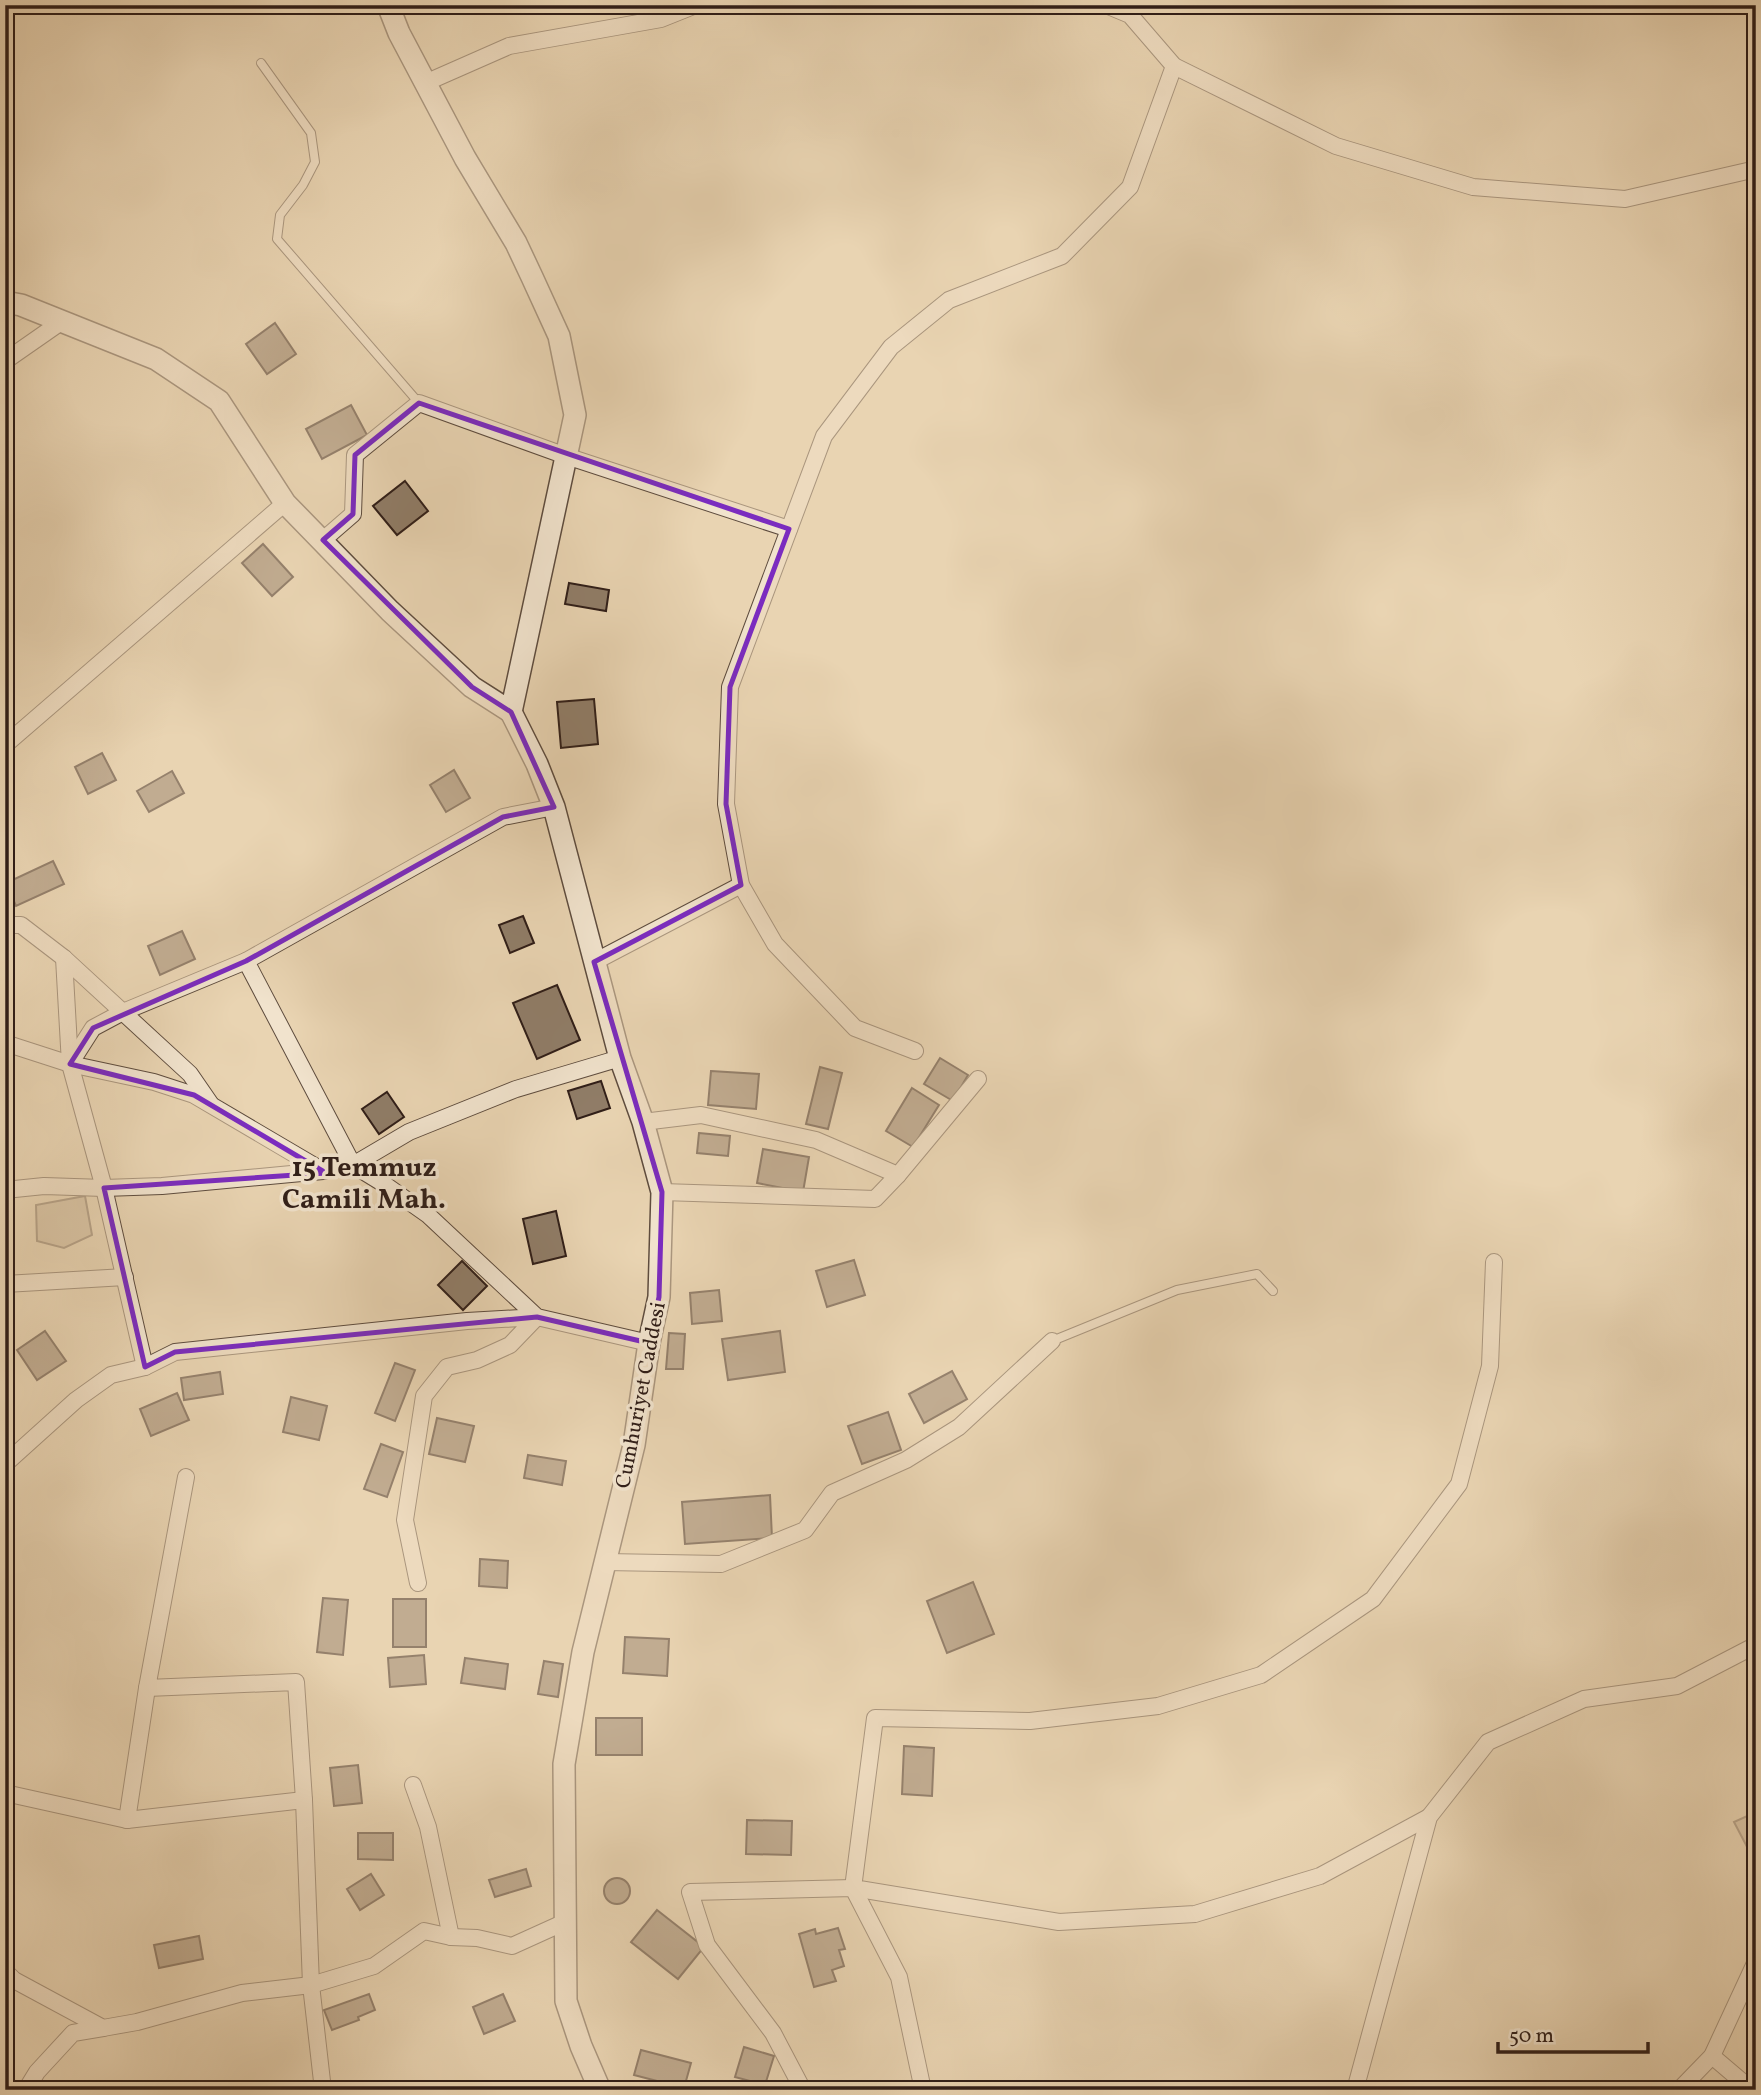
<svg xmlns="http://www.w3.org/2000/svg" width="1761" height="2095" font-family="Vollkorn,serif">
<rect width="100%" height="100%" fill="#e9d4b2"/>
<filter id="stains"><feTurbulence type="fractalNoise" baseFrequency=".00286" numOctaves="4"/><feColorMatrix values="0 0 0 0 .2 0 0 0 0 .09 0 0 0 0 .02 0 0 0 .5 -.17"/></filter>
<radialGradient id="worn" r=".72"><stop offset=".6" stop-color="#630" stop-opacity="0"/><stop offset="1" stop-color="#630" stop-opacity=".3"/></radialGradient>
<g fill="#cab598" stroke="#7d6a58" stroke-width="2">
<polygon points="85,1196 92,1235 64,1248 37,1241 36,1205"/>
<polygon points="1756,1812 1756,1864 1734,1822"/>
</g>
<g fill="#907d68" stroke="#301e18" stroke-width="2">
<polygon points="275,323 296,354 267,374 246,344"/>
<polygon points="351,405 367,435 322,459 306,429"/>
<polygon points="405,481 428,511 397,535 373,506"/>
<polygon points="263,544 293,577 272,596 242,563"/>
<polygon points="569,583 609,590 606,611 565,604"/>
<polygon points="594,699 598,744 561,748 557,702"/>
<polygon points="102,753 116,780 88,794 75,767"/>
<polygon points="454,770 470,798 446,812 430,785"/>
<polygon points="172,771 184,793 149,812 137,791"/>
<polygon points="53,861 64,884 16,906 6,883"/>
<polygon points="523,916 534,943 510,953 499,925"/>
<polygon points="182,931 195,959 160,975 148,946"/>
<polygon points="557,985 580,1040 537,1059 513,1003"/>
<polygon points="940,1058 968,1075 953,1101 924,1084"/>
<polygon points="820,1067 842,1073 828,1129 806,1124"/>
<polygon points="711,1071 759,1074 756,1109 708,1105"/>
<polygon points="601,1081 610,1108 577,1119 568,1091"/>
<polygon points="912,1088 939,1105 913,1147 886,1131"/>
<polygon points="387,1092 404,1117 379,1134 362,1109"/>
<polygon points="699,1133 730,1136 728,1156 697,1153"/>
<polygon points="763,1149 809,1157 803,1192 757,1183"/>
<polygon points="556,1211 566,1256 533,1264 523,1219"/>
<polygon points="854,1260 865,1295 827,1307 816,1271"/>
<polygon points="462,1261 487,1286 463,1310 438,1285"/>
<polygon points="719,1290 722,1321 692,1324 690,1293"/>
<polygon points="45,1331 66,1361 37,1380 17,1350"/>
<polygon points="780,1331 785,1372 728,1380 722,1339"/>
<polygon points="669,1333 685,1334 683,1369 666,1369"/>
<polygon points="395,1363 415,1370 395,1421 375,1413"/>
<polygon points="952,1371 967,1399 924,1423 909,1394"/>
<polygon points="220,1372 223,1394 184,1400 181,1378"/>
<polygon points="177,1393 189,1420 151,1436 140,1409"/>
<polygon points="291,1397 327,1406 319,1440 283,1432"/>
<polygon points="888,1412 901,1450 862,1464 848,1426"/>
<polygon points="437,1418 474,1426 465,1462 429,1454"/>
<polygon points="381,1444 403,1452 387,1497 364,1489"/>
<polygon points="528,1455 566,1461 562,1485 524,1478"/>
<polygon points="770,1495 772,1538 685,1544 682,1502"/>
<polygon points="480,1559 508,1561 507,1588 479,1586"/>
<polygon points="973,1582 994,1634 947,1653 927,1601"/>
<polygon points="323,1598 348,1600 343,1655 317,1652"/>
<rect x="393" y="1599" width="33" height="48"/>
<polygon points="625,1637 669,1639 667,1676 623,1673"/>
<polygon points="424,1655 426,1684 390,1687 388,1658"/>
<polygon points="465,1658 508,1664 505,1689 461,1683"/>
<polygon points="544,1661 563,1664 558,1697 538,1694"/>
<rect x="596" y="1718" width="46" height="37"/>
<polygon points="904,1746 934,1748 932,1796 902,1794"/>
<polygon points="358,1765 362,1803 334,1806 330,1768"/>
<polygon points="747,1820 792,1821 791,1855 746,1854"/>
<polygon points="358,1833 393,1833 393,1860 358,1859"/>
<polygon points="526,1869 531,1886 495,1897 489,1880"/>
<polygon points="371,1874 384,1895 360,1910 347,1889"/>
<circle cx="617" cy="1891" r="13"/>
<polygon points="657,1910 704,1947 678,1979 631,1942"/>
<polygon points="838,1928 845,1949 839,1950 844,1966 832,1970 836,1981 814,1987 799,1934 815,1929 816,1934"/>
<polygon points="199,1936 203,1959 159,1968 154,1945"/>
<polygon points="369,1994 375,2010 358,2017 359,2020 332,2030 324,2010"/>
<polygon points="503,1994 515,2021 484,2034 473,2007"/>
<polygon points="744,2047 774,2056 765,2085 735,2077"/>
<polygon points="641,2050 691,2063 684,2088 634,2075"/>
</g>
<g fill="none" stroke-linecap="round" stroke-linejoin="round">
<g stroke="#5e4c3e" stroke-width="10">
<g id="service">
<polyline points="261,63 311,133 315,162 303,185 280,215 277,239 419,403"/>
<polyline points="1052,1341 1177,1290 1257,1274 1273,1291"/>
</g>
</g>
<g stroke="#5e4c3e" stroke-width="18">
<g id="minor">
<polyline points="1106,5 1130,15 1174,66 1336,146 1473,187 1625,199 1756,169"/>
<polyline points="425,83 509,46 661,19 696,5"/>
<polyline points="5,361 61,322"/>
<polyline points="323,540 353,514 355,455 419,403 566,456 789,529"/>
<polyline points="5,745 285,503"/>
<polyline points="5,925 21,925 64,958 190,1074 210,1103"/>
<polyline points="64,958 70,1064 104,1188 145,1367"/>
<polyline points="246,961 353,1165 409,1132 516,1089 620,1058"/>
<polyline points="594,962 741,885"/>
<polyline points="5,1043 70,1064 154,1082 194,1095 323,1171 353,1165 384,1184 428,1215 537,1317 649,1343"/>
<polyline points="915,1051 855,1028 775,944 741,885 726,804 730,687 824,436 891,347 949,300 1062,256 1130,187 1174,66"/>
<polyline points="70,1064 93,1028 123,1012 246,961 503,817 554,807"/>
<polyline points="643,1122 701,1115 816,1140 898,1175 978,1079"/>
<polyline points="5,1190 44,1186 104,1188 162,1186 323,1171"/>
<polyline points="662,1192 875,1199 898,1175"/>
<polyline points="5,1284 125,1277"/>
<polyline points="5,1464 76,1400 111,1375 145,1367 175,1352 467,1321 537,1317 510,1345 477,1360 447,1367 424,1396 405,1520 418,1583"/>
<polyline points="186,1477 147,1688 296,1682 304,1800 311,1985 323,2090"/>
<polyline points="605,1562 721,1564 805,1530 832,1493 906,1460 959,1427 1052,1341"/>
<polyline points="413,1785 428,1827 451,1937"/>
<polyline points="5,1793 127,1820 304,1800"/>
<polyline points="1429,1817 1320,1876 1195,1914 1059,1922 853,1888 875,1718 1030,1721 1158,1706 1261,1675 1373,1599 1459,1484 1490,1366 1494,1262"/>
<polyline points="127,1820 147,1688"/>
<polyline points="5,1971 14,1980 103,2028 137,2022 242,1993 311,1985 374,1966 424,1931 451,1937 477,1938 512,1946 565,1922"/>
<polyline points="1712,2056 1752,2090"/>
<polyline points="26,2090 37,2072 73,2033 103,2028"/>
<polyline points="803,2090 773,2033 707,1945 690,1892 853,1888 899,1977 923,2090"/>
<polyline points="1355,2090 1429,1817 1488,1742 1584,1699 1677,1686 1756,1645"/>
<polyline points="1679,2090 1712,2056 1756,1961"/>
</g>
</g>
<g stroke="#5e4c3e" stroke-width="24">
<g id="tertiary">
<polyline points="388,5 399,33 465,158 516,243 532,277 559,336 575,415 511,712"/>
<polyline points="5,302 21,305 156,359 219,401 285,503 390,611 472,687 511,712"/>
<polyline points="511,712 537,764 554,807 620,1058 643,1122 662,1192 659,1297 649,1343 634,1445 583,1652 564,1764 566,2001 581,2046 600,2090"/>
</g>
</g>
<use href="#service" stroke="#f1e3cd" stroke-width="8"/>
<use href="#minor" stroke="#f1e3cd" stroke-width="16"/>
<use href="#tertiary" stroke="#f1e3cd" stroke-width="21"/>
</g>
<path d="M0 0H1761V2095H0ZM 419,403 L 789,529 L 730,687 L 726,804 L 741,885 L 594,962 L 662,1192 L 659,1297 L 649,1343 L 537,1317 L 175,1352 L 145,1367 L 104,1188 L 326,1173 L 194,1095 L 70,1064 L 93,1028 L 246,961 L 503,817 L 554,807 L 511,712 L 472,687 L 323,540 L 353,514 L 355,455 Z" fill="#e9d4b2" fill-opacity=".55" fill-rule="evenodd"/>
<path fill="none" stroke="#7b2cbf" stroke-width="5" stroke-linejoin="round" d="M 419,403 L 789,529 L 730,687 L 726,804 L 741,885 L 594,962 L 662,1192 L 659,1297 L 649,1343 L 537,1317 L 175,1352 L 145,1367 L 104,1188 L 326,1173 L 194,1095 L 70,1064 L 93,1028 L 246,961 L 503,817 L 554,807 L 511,712 L 472,687 L 323,540 L 353,514 L 355,455 Z"/>
<g text-anchor="middle" stroke-width="7" stroke-linejoin="round" paint-order="stroke">
<g font-size="21" fill="#301e18" stroke="#f1e3cd">
<text transform="translate(640 1395) rotate(-79)" y="7">Cumhuriyet Caddesi</text>
</g>
<g font-size="28" font-weight="bold" fill="#301e18" stroke="#f1e3cd">
<text x="364" y="1176">15 Temmuz<tspan x="364" dy="32">Camili Mah.</tspan></text>
</g>
</g>
<rect width="1761" height="2095" fill="none" stroke="#e9d4b2" stroke-width="28"/>
<rect x="7" y="7" width="1747" height="2081" fill="none" stroke="#301e18" stroke-width="3.5"/>
<rect x="14" y="14" width="1733" height="2067" fill="none" stroke="#301e18" stroke-width="2"/>
<path d="M1498 2042v10h150v-10" fill="none" stroke="#301e18" stroke-width="3.5"/>
<text x="1509" y="2042" font-size="21" fill="#301e18" stroke="#f1e3cd" stroke-width="5" paint-order="stroke">50 m</text>
<rect width="100%" height="100%" filter="url(#stains)"/>
<rect width="100%" height="100%" fill="url(#worn)"/>
</svg>
